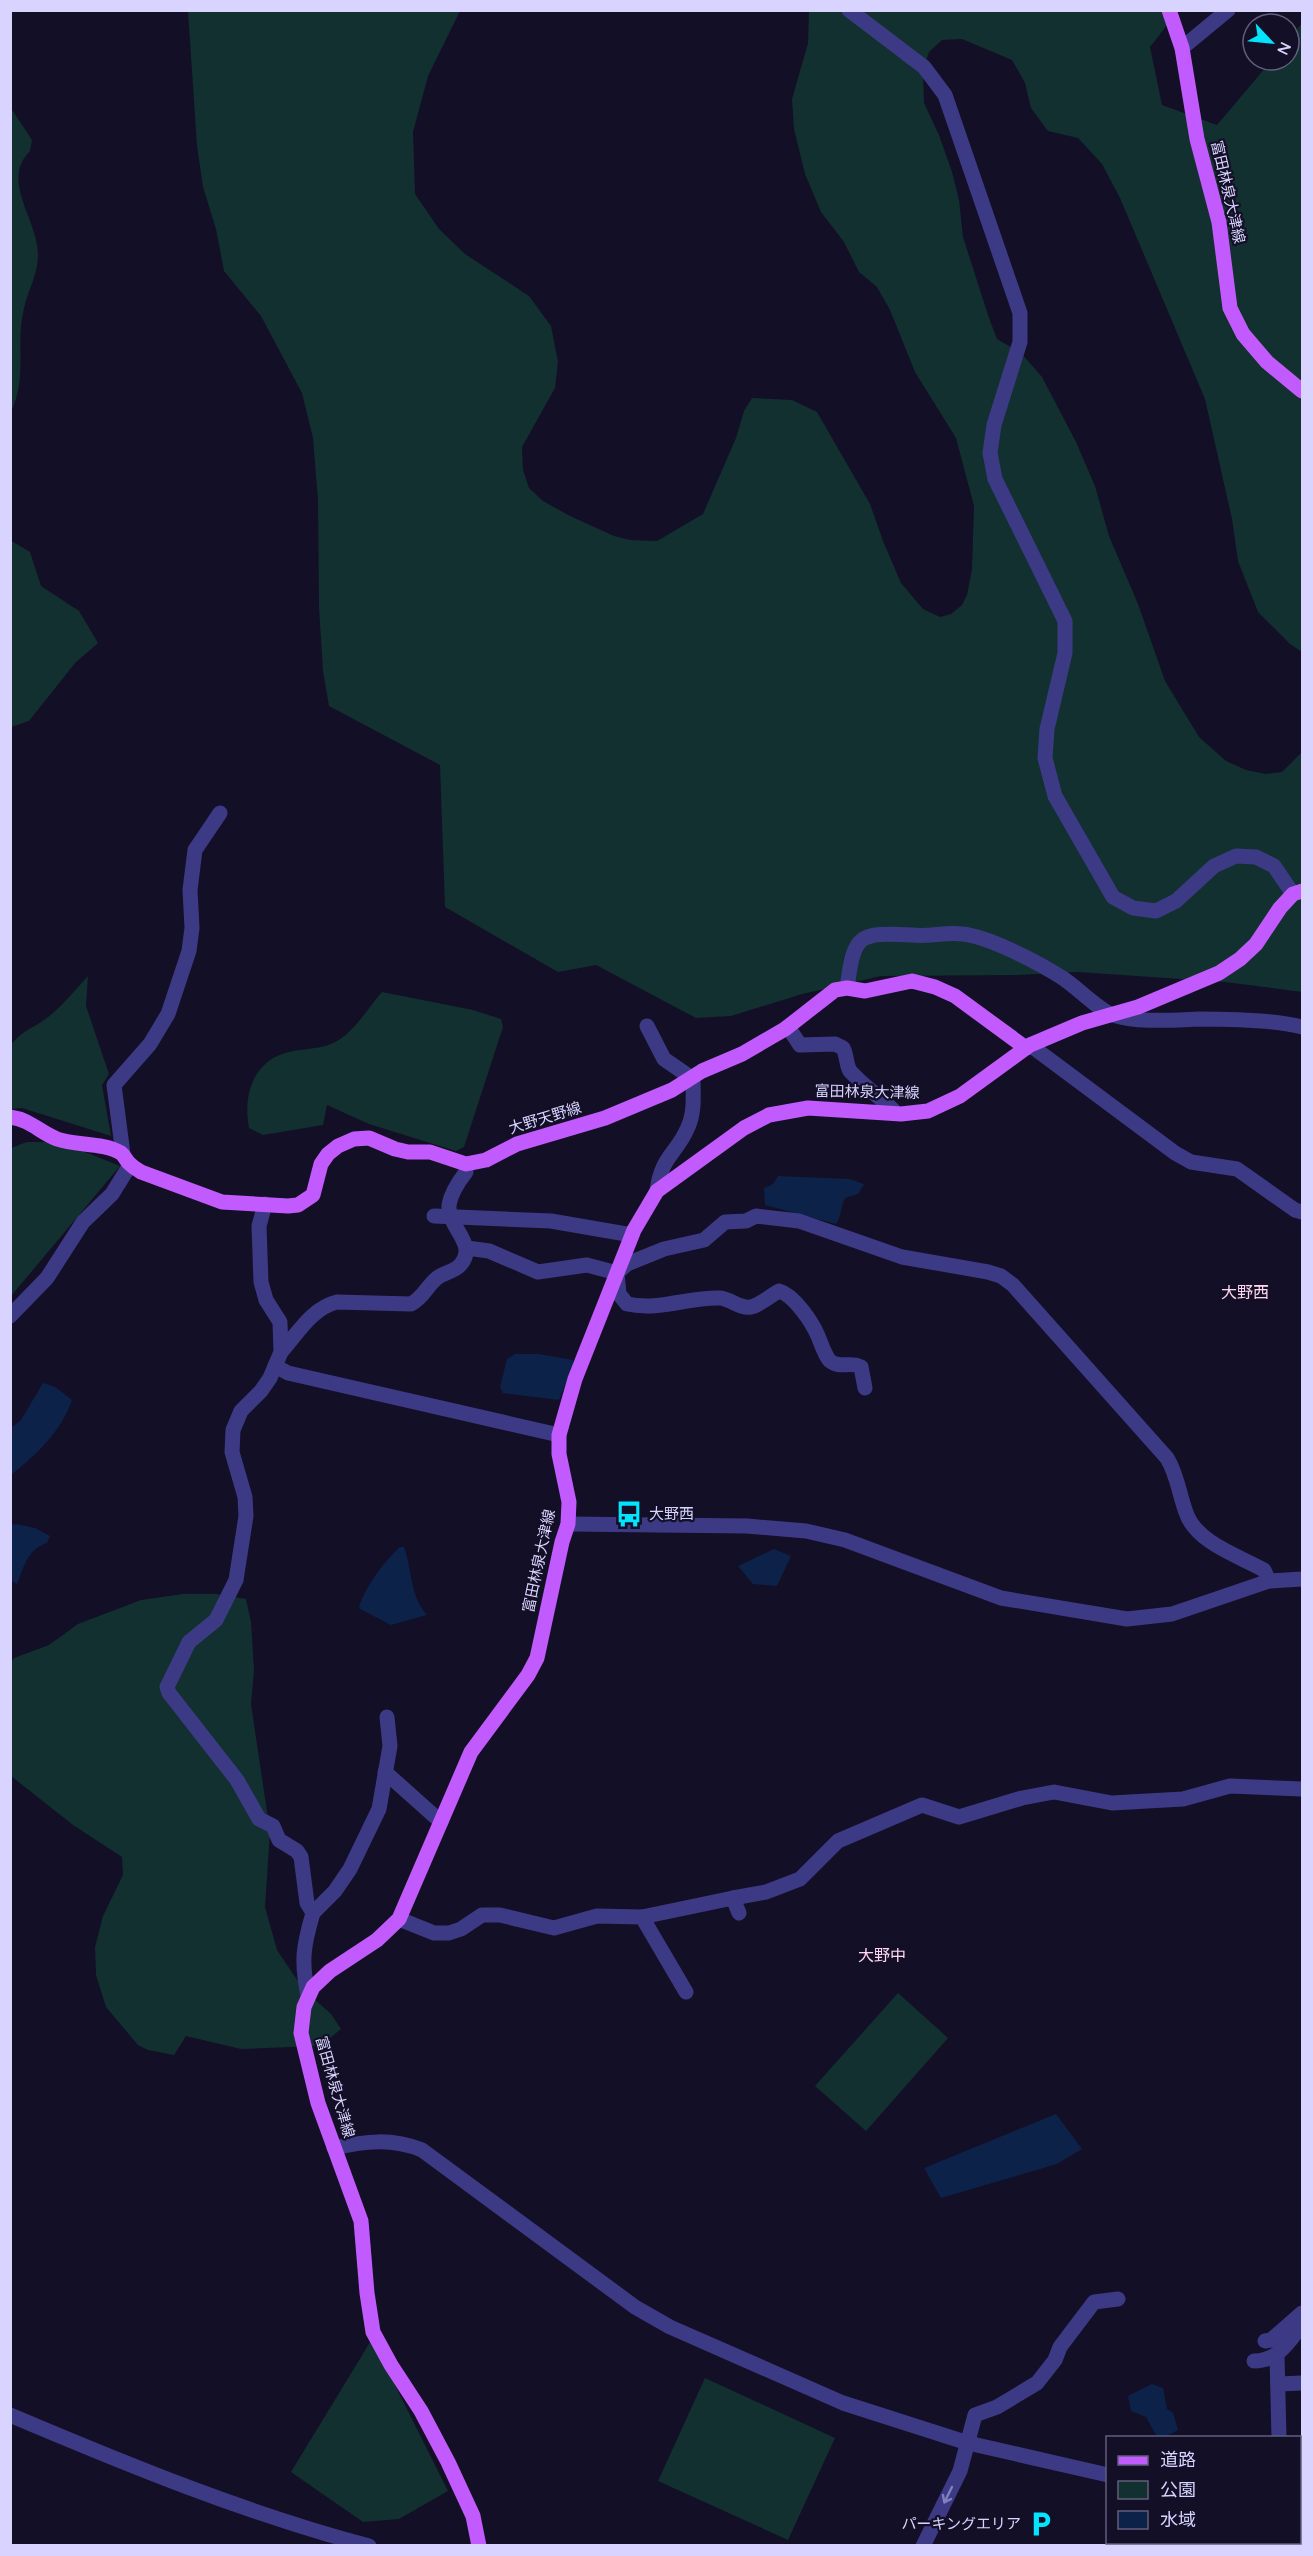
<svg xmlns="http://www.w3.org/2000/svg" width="1313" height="2556" font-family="Quicksand,'Noto Sans JP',sans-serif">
<rect width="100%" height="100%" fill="#130f26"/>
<g fill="#12302f">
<polygon points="188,11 460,11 428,76 413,132 415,194 439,229 465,254 529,296 551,326 558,362 555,388 522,447 523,470 529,488 543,501 570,516 614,536 630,540 657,541 703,514 736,438 744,411 752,398 792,400 817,412 870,504 883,541 901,583 923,609 940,617 951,614 962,605 967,595 972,569 974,506 956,438 915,372 890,310 877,287 859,272 844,242 821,212 805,174 794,129 792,99 808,43 809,11 1178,11 1150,47 1162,105 1217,125 1272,60 1289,60 1289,39 1302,23 1302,652 1290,644 1258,612 1238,561 1232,519 1205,399 1120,198 1102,164 1078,138 1048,131 1031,108 1025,83 1012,60 962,39 942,40 929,52 923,72 924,103 939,135 952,172 959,200 963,237 989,318 997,339 1021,353 1042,377 1076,442 1095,486 1109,536 1138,604 1165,681 1199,737 1226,761 1246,770 1266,774 1282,772 1302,752 1302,992 1225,982 1078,972 1017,975 881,976 802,994 731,1016 696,1018 596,965 558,972 445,907 440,765 329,706 323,671 319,607 318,501 313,438 302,393 261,316 224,271 216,229 203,187 197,146"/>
<path d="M 11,108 L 32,140 L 30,151 C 0,181 38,219 38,255 C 38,274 28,290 24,308 C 15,345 28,375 11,412 Z"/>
<polygon points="10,540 30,552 41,586 79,611 98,643 75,663 29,721 11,727"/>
<path d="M 88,976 L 86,1006 L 109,1074 L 102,1085 L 111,1136 L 22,1108 L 11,1109 L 11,1045 C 23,1030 30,1030 44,1020 C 61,1008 74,991 88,976 Z"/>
<path d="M 382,992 L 473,1010 L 501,1019 L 503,1027 L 464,1147 L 456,1151 L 369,1124 L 327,1105 L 323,1125 L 263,1135 L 249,1128 C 243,1097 252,1063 285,1053 C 298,1049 319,1049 331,1044 C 353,1035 367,1009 382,992 Z"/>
<polygon points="27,1142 60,1142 120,1166 11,1296 11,1148"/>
<polygon points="183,1594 216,1594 246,1599 251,1622 254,1670 251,1704 270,1832 265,1907 277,1950 304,1990 331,2014 341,2029 329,2039 314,2046 241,2049 186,2036 174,2055 148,2050 138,2045 106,2007 96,1975 95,1947 103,1916 123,1875 122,1857 73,1825 11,1776 10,1664 14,1658 49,1645 78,1624 141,1600"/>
<polygon points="898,1993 948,2038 866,2131 815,2086"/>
<polygon points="372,2339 448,2491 399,2519 363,2522 291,2472"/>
<polygon points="705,2378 835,2438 788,2540 658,2481"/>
</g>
<g fill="#0c2248">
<path d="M 778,1176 L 850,1179 L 864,1184 L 858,1194 L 845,1198 C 840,1208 842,1215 836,1224 L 765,1205 L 764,1188 L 773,1184 Z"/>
<polygon points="515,1354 539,1354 573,1360 573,1366 559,1400 503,1393 500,1387 507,1359"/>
<path d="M 43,1383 L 55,1387 L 72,1400 C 61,1432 37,1454 11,1475 L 11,1428 L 21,1420 Z"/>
<path d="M 16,1524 L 35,1528 L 50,1536 L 47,1543 C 28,1549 24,1566 17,1584 L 10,1580 L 11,1525 Z"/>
<path d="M 400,1547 L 404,1547 C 412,1569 410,1596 427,1615 L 391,1625 L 360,1609 L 359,1606 C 368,1583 382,1564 400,1547 Z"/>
<polygon points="774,1549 791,1556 777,1586 753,1584 738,1566"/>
<polygon points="1056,2114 1082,2149 1057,2164 941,2198 924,2168"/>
<polygon points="1152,2384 1163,2388 1167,2409 1173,2413 1178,2430 1167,2436 1157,2437 1146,2417 1131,2411 1128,2396"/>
</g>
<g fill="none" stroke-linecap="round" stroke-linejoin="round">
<g stroke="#3d3a85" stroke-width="15">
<polyline points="849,10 924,67 945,95 1020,313 1020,342 994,425 990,453 995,479 1065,621 1065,653 1047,729 1045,758 1055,796 1113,897 1133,908 1156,911 1176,901 1214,866 1236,856 1256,857 1274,866 1293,894"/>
<polyline points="1182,48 1228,10"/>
<path d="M 847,988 C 854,934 858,932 912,935 C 929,937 945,932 962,934 C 988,936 1039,963 1061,977 C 1076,986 1098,1010 1113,1015 C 1135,1023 1174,1020 1198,1019 C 1227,1019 1275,1020 1302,1027"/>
<path d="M 647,1026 L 664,1059 L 693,1079 C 693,1094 695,1112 688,1127 C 677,1154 661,1156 657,1191"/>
<path d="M 788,1027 L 800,1045 L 835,1044 L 843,1048 C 847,1055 846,1065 850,1071 C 864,1087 882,1098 896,1113"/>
<polyline points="1030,1045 1175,1153 1191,1162 1237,1169 1295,1210 1302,1212"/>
<polyline points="123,1154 114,1085 150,1044 168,1014 189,951 192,928 190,890 195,850 220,813"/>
<path d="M 265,1204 L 259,1226 L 261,1282 L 266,1300 L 280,1322 L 281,1352 L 270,1378 L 261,1391 L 241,1411 L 233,1430 L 232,1452 L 245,1497 L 246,1516 L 236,1580 L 216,1620 L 189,1642 L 167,1687 L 169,1693 L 237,1780 L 259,1819 L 273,1826 L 279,1840 L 297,1851 L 301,1857 L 307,1903 L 313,1913 C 303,1947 301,1961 308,1996"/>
<polyline points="434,1216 551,1221 632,1235"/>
<polyline points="467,1248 489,1251 538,1272 587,1265 617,1273"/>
<path d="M 617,1273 L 627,1264 L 664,1249 L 704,1240 L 725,1222 L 746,1221 L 756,1216 L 799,1221 L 902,1257 L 988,1272 L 1001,1276 L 1013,1285 L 1167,1458 C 1178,1476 1179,1495 1187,1515 C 1198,1543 1239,1556 1264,1570 L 1269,1581"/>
<path d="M 617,1273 L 619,1294 L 627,1304 C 659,1311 688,1297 720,1298 C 731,1299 740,1309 751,1307 C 760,1305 770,1296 779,1291 C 794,1295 812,1322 818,1336 C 821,1343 825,1356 830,1361 C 840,1369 851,1361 861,1367 L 865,1388"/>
<polyline points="10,1316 47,1278 83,1222 112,1194 130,1165"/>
<path d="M 281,1352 C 298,1333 312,1308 337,1302 L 411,1304 C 423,1298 427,1286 437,1278 C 444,1272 455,1272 461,1264 C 478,1244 447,1227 449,1205 C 451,1193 459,1181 466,1172"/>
<polyline points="275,1366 288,1373 559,1435"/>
<polyline points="568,1524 747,1526 806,1531 845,1540 1001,1598 1127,1619 1172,1614 1269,1581 1302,1579"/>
<polyline points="385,1772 441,1822"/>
<polyline points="313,1913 335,1891 350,1869 379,1809 390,1746 387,1717"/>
<polyline points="739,1913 733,1898 766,1892 800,1879 838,1841 922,1805 959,1817 1022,1798 1054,1792 1112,1803 1183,1799 1230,1786 1302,1789"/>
<polyline points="642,1917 733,1898"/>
<polyline points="399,1919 434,1933 449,1933 461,1929 482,1915 500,1915 554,1928 597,1916 642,1917 686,1992"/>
<path d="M 334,2148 C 365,2141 392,2138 422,2150 L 635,2307 L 670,2327 L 843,2403 L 968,2443 L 1108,2475"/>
<polyline points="1265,2341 1271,2340 1302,2313"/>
<polyline points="1277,2356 1279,2438"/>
<path d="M 1254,2361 C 1278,2361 1288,2343 1302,2325"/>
<polyline points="1278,2384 1302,2383"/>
<path d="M 10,2415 C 128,2465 245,2513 369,2546"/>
<polyline points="1300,2516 1302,2516"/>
<polyline points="923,2546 960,2471 975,2415 997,2407 1037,2383 1055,2360 1060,2347 1094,2302 1118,2299"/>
</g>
<g stroke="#c25bff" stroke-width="15">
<polyline points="1169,10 1182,48 1197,139 1219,222 1230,308 1243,334 1267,362 1302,391"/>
<path d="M 10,1117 C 31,1120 39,1132 57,1139 C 77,1146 102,1142 121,1153 C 125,1156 126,1161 130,1164 C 133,1167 138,1170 141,1172 L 222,1202 L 288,1206 L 298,1205 L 313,1195 L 321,1164 L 328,1154 L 338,1146 L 354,1139 L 369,1138 L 395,1149 L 408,1152 L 430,1152 L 466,1164 L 486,1160 L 517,1144 L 605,1118 L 672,1090 L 702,1071 L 742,1054 L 785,1029 L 835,990 L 847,988 L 865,991 L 912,981 L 935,987 L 955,996 L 1026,1048"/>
<polyline points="479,2546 473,2516 448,2462 421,2411 391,2365 373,2332 367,2293 361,2221 318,2103 301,2033 304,2007 313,1987 330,1971 377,1940 399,1919 471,1752 528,1675 537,1658 562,1542 568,1524 569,1502 559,1454 559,1435 575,1379 634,1230 657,1191 744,1128 769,1115 808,1108 901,1114 928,1111 960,1096 1030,1045 1082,1023 1138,1007 1219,973 1240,959 1256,944 1280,908 1293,894 1302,891"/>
</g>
</g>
<defs><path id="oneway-shaft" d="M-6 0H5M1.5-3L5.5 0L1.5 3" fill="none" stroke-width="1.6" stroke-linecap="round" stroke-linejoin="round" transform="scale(1.5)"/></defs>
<use stroke="#837fbc" href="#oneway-shaft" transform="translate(948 2495) rotate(116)"/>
<defs>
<g id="bus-bare" transform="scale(2.07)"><path d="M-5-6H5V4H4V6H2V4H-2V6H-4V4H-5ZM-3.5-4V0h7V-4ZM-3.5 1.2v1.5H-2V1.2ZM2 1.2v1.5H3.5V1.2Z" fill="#00e5ff" stroke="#130f26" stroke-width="2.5" paint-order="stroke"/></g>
<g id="parking-bare" transform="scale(2.07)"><path d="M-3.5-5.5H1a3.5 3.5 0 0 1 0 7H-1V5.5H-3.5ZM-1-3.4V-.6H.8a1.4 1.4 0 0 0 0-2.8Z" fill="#00e5ff" stroke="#130f26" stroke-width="2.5" paint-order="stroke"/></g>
</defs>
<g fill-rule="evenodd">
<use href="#bus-bare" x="629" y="1514"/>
<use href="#parking-bare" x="1041" y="2524"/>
</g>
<g text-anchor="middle" stroke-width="4.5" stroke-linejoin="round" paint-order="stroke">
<g font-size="15" fill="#d9d4ff" stroke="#130f26">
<text transform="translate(1228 192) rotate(77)" y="5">富田林泉大津線</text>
<text transform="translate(867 1092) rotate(1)" y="5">富田林泉大津線</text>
<text transform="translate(545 1118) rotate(-17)" y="5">大野天野線</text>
<text transform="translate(539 1561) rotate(-78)" y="5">富田林泉大津線</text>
<text transform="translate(335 2087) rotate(74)" y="5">富田林泉大津線</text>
</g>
<g font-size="15" fill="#d9d4ff" stroke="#130f26" text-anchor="start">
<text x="649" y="1519">大野西</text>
<text x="1021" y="2529" text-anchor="end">パーキングエリア</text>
</g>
<g font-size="16" fill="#ffd6f0" stroke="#130f26">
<text x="1245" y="1298">大野西</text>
<text x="882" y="1961">大野中</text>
</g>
</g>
<rect width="1313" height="2556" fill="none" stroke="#d9d4ff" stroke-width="24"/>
<rect x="1106" y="2436" width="195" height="108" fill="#130f26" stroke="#625e7d" stroke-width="1.5"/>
<rect x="1118" y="2456" width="30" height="9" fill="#c25bff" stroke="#625e7d" stroke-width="1.5"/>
<text x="1160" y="2466" font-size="18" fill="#d9d4ff">道路</text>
<rect x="1118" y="2481" width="30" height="18" fill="#12302f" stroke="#625e7d" stroke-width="1.5"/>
<text x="1160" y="2496" font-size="18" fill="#d9d4ff">公園</text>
<rect x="1118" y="2511" width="30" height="18" fill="#0c2248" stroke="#625e7d" stroke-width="1.5"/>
<text x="1160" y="2526" font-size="18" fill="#d9d4ff">水域</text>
<g transform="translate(1271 42) rotate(116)"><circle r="28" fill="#130f26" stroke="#625e7d" stroke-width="1.5"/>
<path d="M0-4.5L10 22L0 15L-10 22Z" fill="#00e5ff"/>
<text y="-9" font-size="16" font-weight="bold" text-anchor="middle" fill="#d9d4ff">N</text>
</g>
</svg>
